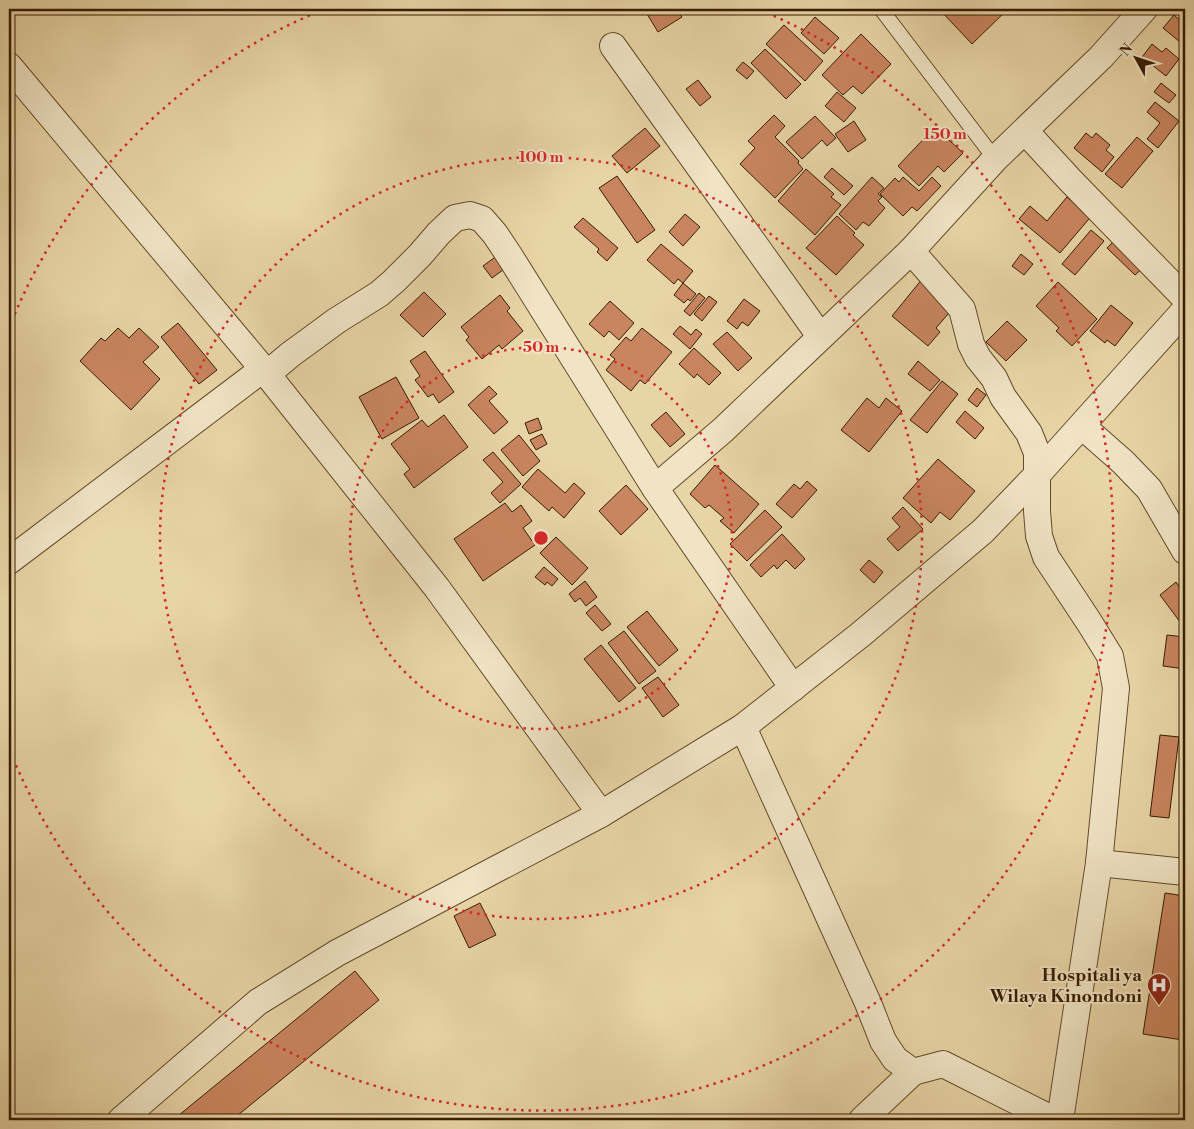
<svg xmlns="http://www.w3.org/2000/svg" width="1194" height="1129" font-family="'Libre Bodoni',serif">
<rect width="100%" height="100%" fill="#e8d5a6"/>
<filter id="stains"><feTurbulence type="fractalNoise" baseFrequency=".004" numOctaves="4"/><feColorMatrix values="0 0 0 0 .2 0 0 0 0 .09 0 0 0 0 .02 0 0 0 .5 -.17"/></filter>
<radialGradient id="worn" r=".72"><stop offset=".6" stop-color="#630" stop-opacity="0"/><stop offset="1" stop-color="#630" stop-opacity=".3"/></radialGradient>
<g fill="#c9855f" stroke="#371d02">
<polygon points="644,9 677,9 682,17 658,32"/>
<polygon points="939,9 1008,9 972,44"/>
<polygon points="1174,15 1185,25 1185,46 1163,28"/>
<polygon points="815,17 839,38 824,54 801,33"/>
<polygon points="784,25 823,61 805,81 766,44"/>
<polygon points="861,34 891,64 862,94 853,86 843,95 822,75"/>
<polygon points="1152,44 1162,52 1166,48 1179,59 1166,76 1142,57"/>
<polygon points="765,49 801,84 786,99 751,63"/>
<polygon points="743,62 754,71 747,79 736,70"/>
<polygon points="698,80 711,97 700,106 686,89"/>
<polygon points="1161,83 1176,95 1169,103 1154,92"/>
<polygon points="837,92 856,108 844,122 825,106"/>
<polygon points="1155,102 1179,121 1158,148 1147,139 1160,123 1147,112"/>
<polygon points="774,115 785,126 775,137 799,161 798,163 803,169 775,198 740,164 755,148 748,141"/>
<polygon points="815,116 836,138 827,146 822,140 802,159 786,142"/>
<polygon points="854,121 866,140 848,152 835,134"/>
<polygon points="935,127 963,153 944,172 938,166 919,186 898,166"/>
<polygon points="645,128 660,146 627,173 612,156"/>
<polygon points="1086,133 1092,138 1096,133 1110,145 1106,150 1114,157 1102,172 1074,148"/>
<polygon points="1137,137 1153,151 1122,188 1105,174"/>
<polygon points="832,168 853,186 844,195 824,177"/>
<polygon points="806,169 834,194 831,197 841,205 815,235 778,201"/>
<polygon points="617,176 655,230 637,243 599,188"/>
<polygon points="872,177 884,188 878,194 882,197 878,201 885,208 869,226 863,222 856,230 839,214"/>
<polygon points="903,177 919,191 932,177 941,186 917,211 912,207 903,216 880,194 895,178 899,182"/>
<polygon points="1067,197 1080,208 1094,213 1060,253 1019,219 1030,206 1047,221"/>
<polygon points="685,214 700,227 683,246 669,232"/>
<polygon points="837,216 855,233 853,235 864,245 836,275 806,248"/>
<polygon points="583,218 618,248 607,261 597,252 599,249 574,227"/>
<polygon points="1091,230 1104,241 1075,275 1062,264"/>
<polygon points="1114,241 1143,268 1135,275 1107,248"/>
<polygon points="661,244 693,271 683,283 678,279 674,284 647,260"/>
<polygon points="502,252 511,264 492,278 483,266"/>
<polygon points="1021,254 1033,264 1024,275 1012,266"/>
<polygon points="923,278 955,306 936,328 940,332 928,346 892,316"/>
<polygon points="1058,282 1097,319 1072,346 1056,331 1059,328 1036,306"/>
<polygon points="683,283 696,294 690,301 688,299 684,303 674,295"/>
<polygon points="424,292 446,314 423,337 400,315"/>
<polygon points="699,293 705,298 690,316 684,311"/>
<polygon points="500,295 510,308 507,311 523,331 502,349 499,345 482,359 466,340 469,337 461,327"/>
<polygon points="709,296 717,302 702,321 694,314"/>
<polygon points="744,299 760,311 748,326 742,322 737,329 727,321"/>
<polygon points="610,301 634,323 619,340 609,331 604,337 589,324"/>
<polygon points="1111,305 1133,323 1115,346 1107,340 1105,343 1090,331"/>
<polygon points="1007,321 1027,340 1006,361 986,342"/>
<polygon points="178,323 217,370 199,384 161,337"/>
<polygon points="680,326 691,335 696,329 702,334 690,349 673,334"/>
<polygon points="118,328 129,338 139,328 159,347 143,362 160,379 131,410 80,361 101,338 105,341"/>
<polygon points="642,328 672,352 645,384 640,380 631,391 606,370 615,359 610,355 626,337 631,341"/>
<polygon points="727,332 752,358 738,371 713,344"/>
<polygon points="694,348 721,373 709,385 697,374 694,378 679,364"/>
<polygon points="425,351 454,392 439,403 433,394 428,397 415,380 420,376 410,361"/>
<polygon points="918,361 940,380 930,391 908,374"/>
<polygon points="396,377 419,418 382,439 359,397"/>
<polygon points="942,381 958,394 927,433 910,420"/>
<polygon points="489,386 497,394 489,401 508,422 494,434 468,405"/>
<polygon points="977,388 986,395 977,407 968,400"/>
<polygon points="867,398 879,408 886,398 902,411 869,452 841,430"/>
<polygon points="965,411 984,428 975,439 956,422"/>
<polygon points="666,412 685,434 670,447 651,425"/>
<polygon points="444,415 468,447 414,488 404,474 410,469 391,444 422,420 428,427"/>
<polygon points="538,418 542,429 529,434 525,423"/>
<polygon points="542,434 547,444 536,450 530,440"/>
<polygon points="519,435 540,461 523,476 501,450"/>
<polygon points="493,452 521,484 500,503 491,493 503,482 483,460"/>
<polygon points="938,459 975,491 950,520 940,512 931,523 903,498"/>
<polygon points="715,465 759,504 734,533 720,521 724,518 709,505 705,508 690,494"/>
<polygon points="538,469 565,493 574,483 585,493 564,518 552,507 549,511 522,487"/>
<polygon points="807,481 817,490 792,518 776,504 794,484 800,489"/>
<polygon points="626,485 648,509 621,535 599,511"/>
<polygon points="505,503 512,512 521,505 532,521 523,528 535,545 483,581 454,539"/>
<polygon points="903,507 923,529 898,551 887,539 900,527 892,518"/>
<polygon points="765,510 782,527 747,561 730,544"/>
<polygon points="782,534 805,559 795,569 786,560 777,569 774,565 761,577 750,565"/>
<polygon points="556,537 588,568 572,585 540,553"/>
<polygon points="869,560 883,572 874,583 860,570"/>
<polygon points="544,567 558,579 552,586 547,582 545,585 535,577"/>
<polygon points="585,581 597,597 586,606 580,598 575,602 569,594"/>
<polygon points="1176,582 1185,595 1185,625 1183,626 1160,595"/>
<polygon points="595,605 611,624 602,631 586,613"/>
<polygon points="647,611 678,650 659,666 627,627"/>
<polygon points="624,631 656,671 639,684 608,643"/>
<polygon points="1167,635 1185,637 1185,669 1163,666"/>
<polygon points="601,645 636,688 619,702 584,659"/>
<polygon points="658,677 679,705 663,717 642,688"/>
<polygon points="1160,735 1179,737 1169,818 1150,816"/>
<polygon points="1165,893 1185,896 1185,1023 1183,1040 1143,1034"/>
<polygon points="480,903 496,935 469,948 454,916"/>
<polygon points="355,971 379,1000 232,1120 173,1120"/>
</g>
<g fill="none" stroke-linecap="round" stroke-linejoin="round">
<g stroke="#634b2b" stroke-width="16">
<polyline id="lane" points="881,9 995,159"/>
</g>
<g stroke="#634b2b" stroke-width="28">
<g id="street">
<polyline points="613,46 820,336"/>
<polyline points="9,66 263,369 437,588 601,814"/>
<polyline points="1025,131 1070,180 1185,298"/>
<polyline points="911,251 962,309 971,344 978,358 994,378 1003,397 1029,433 1037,453 1037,511 1039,536 1046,557 1089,622 1110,656 1116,688 1099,863 1060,1120"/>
<polyline points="267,374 291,354 313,338 336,321 379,294 394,281 420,255 439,233 455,218 470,215 482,219 495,234 509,255 655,488 793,688"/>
<polyline points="1082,426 1123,462 1149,489 1185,551"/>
<polyline points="655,488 723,430 911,251 995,159 1101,57 1144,9"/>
<polyline points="9,561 263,369"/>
<polyline points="743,727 868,1003 883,1041 895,1059 913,1072 943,1064 1054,1120"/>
<polyline points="1099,863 1185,872"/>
<polyline points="121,1120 258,1002 337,953 601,814 743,727 860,635 983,531 1036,476 1185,310"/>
<polyline points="862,1120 913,1072"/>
</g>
</g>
<use href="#lane" stroke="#f0e4c5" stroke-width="14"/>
<use href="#street" stroke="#f0e4c5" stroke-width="26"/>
</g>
<g fill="none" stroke="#d62828" stroke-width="2.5" stroke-dasharray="2.5 5">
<circle cx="541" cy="538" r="191"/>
<circle cx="541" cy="538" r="381"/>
<path d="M9 328A572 572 0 0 1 322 10M760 10A572 572 0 1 1 9 748"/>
</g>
<defs>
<g id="hospital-pin" transform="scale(1.25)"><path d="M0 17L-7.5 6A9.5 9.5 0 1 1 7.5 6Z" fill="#8f2418" stroke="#f0e4c5"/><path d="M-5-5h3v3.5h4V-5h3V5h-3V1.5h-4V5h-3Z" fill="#fff"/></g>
</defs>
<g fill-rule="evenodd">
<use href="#hospital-pin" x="1159" y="985"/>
</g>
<g text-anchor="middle" stroke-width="4" stroke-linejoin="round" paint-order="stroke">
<g font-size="18" font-weight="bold" fill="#371d02" stroke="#f0e4c5" text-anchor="end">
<text x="1142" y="981">Hospitali ya<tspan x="1142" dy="21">Wilaya Kinondoni</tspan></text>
</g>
</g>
<circle cx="541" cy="538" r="8" fill="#d62828" stroke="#f0e4c5" stroke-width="2.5"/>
<g font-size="15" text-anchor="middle" font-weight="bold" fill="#d62828" stroke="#f0e4c5" stroke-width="4" stroke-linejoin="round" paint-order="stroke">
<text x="945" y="139">150 m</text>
<text x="541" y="162">100 m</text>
<text x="541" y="352">50 m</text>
</g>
<rect width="1194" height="1129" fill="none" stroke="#e8d5a6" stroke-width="30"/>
<rect x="10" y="10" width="1174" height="1109" fill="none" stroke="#371d02" stroke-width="2.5"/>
<rect x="15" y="15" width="1164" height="1099" fill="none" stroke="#371d02"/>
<g transform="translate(1136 58) rotate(310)" stroke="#f0e4c5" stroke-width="4" paint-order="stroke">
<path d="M0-4L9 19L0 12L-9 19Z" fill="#371d02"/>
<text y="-8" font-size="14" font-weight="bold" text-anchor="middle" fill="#371d02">N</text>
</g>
<rect width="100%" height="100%" filter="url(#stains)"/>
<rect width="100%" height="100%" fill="url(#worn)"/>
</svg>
